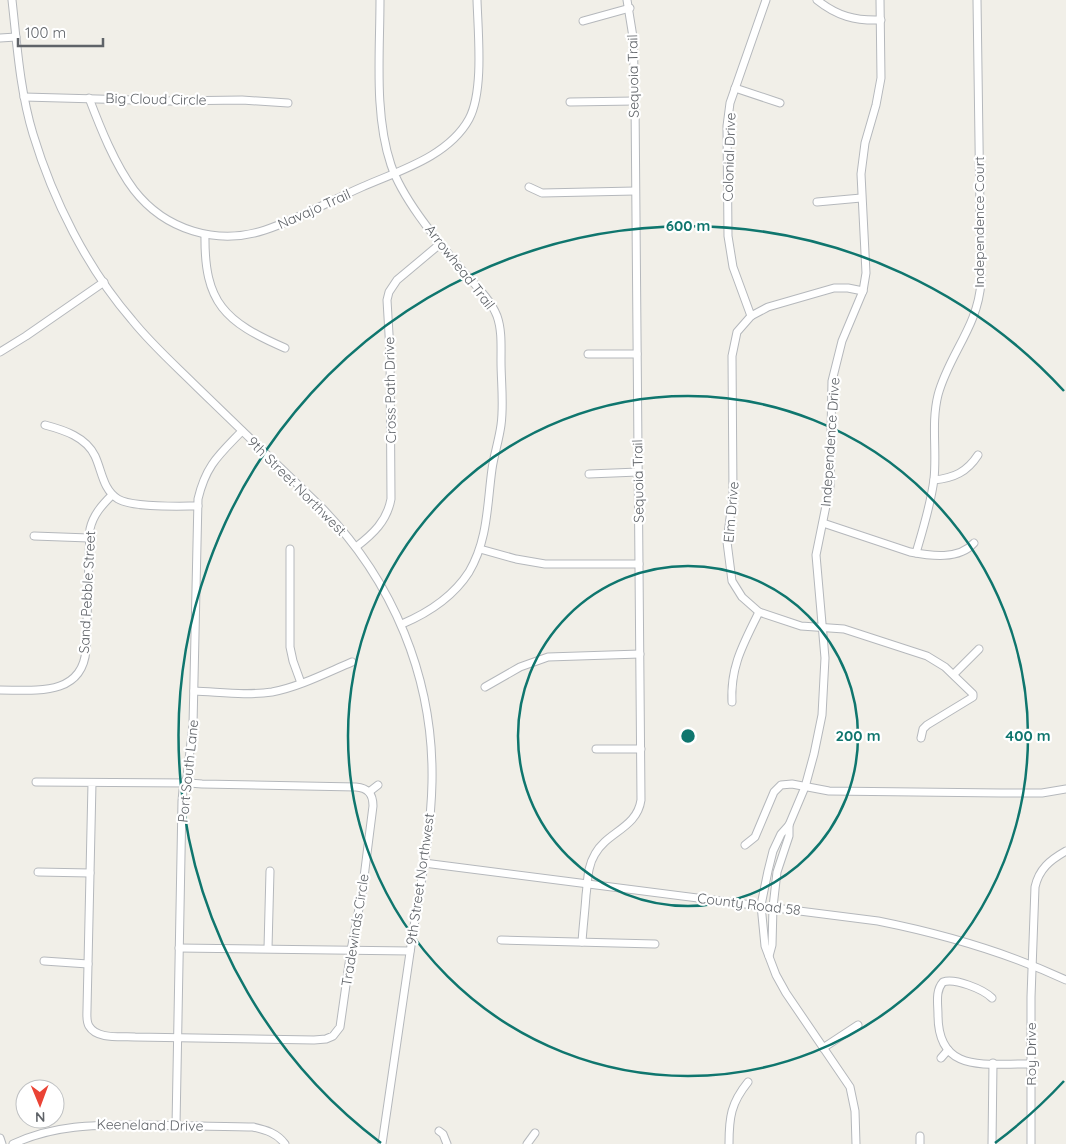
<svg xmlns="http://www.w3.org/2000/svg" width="1066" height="1144" font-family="Quicksand,sans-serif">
<rect width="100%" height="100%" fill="#f1efe8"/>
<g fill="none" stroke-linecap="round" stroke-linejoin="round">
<g stroke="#b5b8bc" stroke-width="9">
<g id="minor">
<path d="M 12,0 C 17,45 20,91 33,134 C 53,200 87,268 132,320 C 152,345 176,366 198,388 C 239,428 280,467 320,506 C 393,580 434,678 432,782 C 431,834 420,887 412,939 C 402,1007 392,1076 382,1144"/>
<path d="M 380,0 C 380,53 374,114 391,165 C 403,200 437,240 460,268 C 473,283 490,298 497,316 C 502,330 501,346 501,361 C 501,382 504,404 501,425 C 499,440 494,455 492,469 C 487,505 488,540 469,572 C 453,597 428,613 402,624"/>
<path d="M 817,0 C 837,16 855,21 881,20"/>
<polyline points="583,21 630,8"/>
<polyline points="0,38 16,37"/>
<polyline points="735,88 780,103"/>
<polyline points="24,97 170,101 242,100 288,103"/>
<path d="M 89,98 C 100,127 115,165 134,190 C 165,230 217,246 265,230 C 298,219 330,201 362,187 C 398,171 448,157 469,119 C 484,91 478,33 477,0"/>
<polyline points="570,102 635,101"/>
<polyline points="529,187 542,193 635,191"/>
<polyline points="817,202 861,198"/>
<path d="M 205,235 C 204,303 225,322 285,348"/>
<polyline points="863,291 848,288 834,288 768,307 751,316 737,332 732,356 733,494 727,542 732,581 742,597 759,612 801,626 844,629 927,656 945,667 973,694 973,697 927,725 923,729 921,738"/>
<polyline points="751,316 733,267 728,236 727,126 730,103 766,0"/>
<polyline points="0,352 26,336 104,282"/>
<polyline points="588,354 637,354"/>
<path d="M 45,425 C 64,430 86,437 95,456 C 102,471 103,490 118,499 C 133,508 180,506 198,506"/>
<polyline points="589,474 638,472"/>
<path d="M 934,480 C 954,478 967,472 978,455"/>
<path d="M 823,523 L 910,552 C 931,556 959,560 974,543"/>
<polyline points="34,536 89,538"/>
<path d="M 356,547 C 373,534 387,521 391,499 L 390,351 L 387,300 L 389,292 L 397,280 L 440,244"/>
<polyline points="290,549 290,647 293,661 301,683"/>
<polyline points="480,549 516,559 545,564 639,564"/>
<path d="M 916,553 C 923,529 931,504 934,479 C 937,451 931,423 938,395 C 949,354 978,327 981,282 L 977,0"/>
<polyline points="954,674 979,649"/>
<polyline points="485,687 520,667 548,657 640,654"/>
<path d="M 0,690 C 34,690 82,697 86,650 L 90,529 C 93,515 102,505 112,495"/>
<path d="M 194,691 C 220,692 246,696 272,692 C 299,687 326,673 352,662"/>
<path d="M 732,702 C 730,666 744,643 759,612"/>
<polyline points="596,749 641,749"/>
<path d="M 36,782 L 189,783 L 202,784 L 356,787 C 368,788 373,794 373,806 L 362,893 L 351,950 L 340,1027 L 333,1036 L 326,1039 L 314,1040 L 135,1037 C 122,1036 97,1040 89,1026 C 86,1021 87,1015 87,1009 L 92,783"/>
<polyline points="369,792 378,785"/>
<polyline points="745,845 755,837 774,792 781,785 792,784 829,791 1001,793 1042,793 1066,789"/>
<path d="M 424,863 L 878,921 C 943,934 1006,952 1066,980"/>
<polyline points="38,872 90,873"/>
<polyline points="501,940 655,944"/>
<path d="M 582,942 C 583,926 585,911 586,895 C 588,881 587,867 595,854 C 607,832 637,828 641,800 L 635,101 L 633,37 L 627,0"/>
<polyline points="179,948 410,951"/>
<polyline points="268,948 270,871"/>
<polyline points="769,956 772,945 773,907 777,872 789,836 789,825"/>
<polyline points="44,961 88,964"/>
<path d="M 992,998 C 983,989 955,978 943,982 C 935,991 938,1004 938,1015 C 938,1075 987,1063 1031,1064"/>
<polyline points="823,1048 858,1025"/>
<polyline points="941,1058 948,1050"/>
<path d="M 176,1126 L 182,801 L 183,790 L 187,777 L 193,725 L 198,499 C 206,465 219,455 242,431"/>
<polyline points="439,1131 443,1134 447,1144"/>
<polyline points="920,1136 920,1144"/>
<polyline points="0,1138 2,1144"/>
<path d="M 13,1144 C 57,1123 102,1125 149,1125 C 184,1126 219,1126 253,1127 C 266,1130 277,1133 285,1144"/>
<polyline points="527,1144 535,1133"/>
<path d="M 729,1144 C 729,1117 731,1103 748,1082"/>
<polyline points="856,1144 855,1111 850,1087 786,993 776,975 765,946 761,905 768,871 773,851 781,834 789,825 805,787 814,754 822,715 825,658 816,555 830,486 832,381 842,341 863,291 866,273 861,174 865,143 876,105 881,78 880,0"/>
<polyline points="992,1144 993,1063"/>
<path d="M 1031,1144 L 1031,997 L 1035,887 C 1039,869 1050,860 1066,851"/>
</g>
</g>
<use href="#minor" stroke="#fff" stroke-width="7"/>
</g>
<g fill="none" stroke="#0f766e" stroke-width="2.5">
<circle cx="688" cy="736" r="170"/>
<circle cx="688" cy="736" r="340"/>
<path d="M1064 1081A510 510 0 0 1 995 1143M381 1143A510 510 0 1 1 1064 391"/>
</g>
<g text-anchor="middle" stroke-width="4.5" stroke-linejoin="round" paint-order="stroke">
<g font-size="14" fill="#5f6368" stroke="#fff">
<text transform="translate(633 76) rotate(-91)" y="5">Sequoia Trail</text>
<text transform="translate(156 99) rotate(1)" y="5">Big Cloud Circle</text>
<text transform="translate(729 157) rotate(-88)" y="5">Colonial Drive</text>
<text transform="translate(314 209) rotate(-24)" y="5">Navajo Trail</text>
<text transform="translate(979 222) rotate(-90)" y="5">Independence Court</text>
<text transform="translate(460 267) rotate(52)" y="5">Arrowhead Trail</text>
<text transform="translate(390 390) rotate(-91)" y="5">Cross Path Drive</text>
<text transform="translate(830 442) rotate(-86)" y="5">Independence Drive</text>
<text transform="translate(638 481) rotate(-91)" y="5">Sequoia Trail</text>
<text transform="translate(297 486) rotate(45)" y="5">9th Street Northwest</text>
<text transform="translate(731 512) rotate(-85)" y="5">Elm Drive</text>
<text transform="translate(87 592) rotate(-87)" y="5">Sand Pebble Street</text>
<text transform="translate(188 771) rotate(-84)" y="5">Port South Lane</text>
<text transform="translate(420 879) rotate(-82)" y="5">9th Street Northwest</text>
<text transform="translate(749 904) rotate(7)" y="5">County Road 58</text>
<text transform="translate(355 930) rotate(-81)" y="5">Tradewinds Circle</text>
<text transform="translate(1031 1054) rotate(-90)" y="5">Roy Drive</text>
<text transform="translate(150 1125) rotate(1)" y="5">Keeneland Drive</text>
</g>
</g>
<circle cx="688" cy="736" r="8" fill="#0f766e" stroke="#fff" stroke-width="2.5"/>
<g font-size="15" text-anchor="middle" font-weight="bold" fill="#0f766e" stroke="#fff" stroke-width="4.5" stroke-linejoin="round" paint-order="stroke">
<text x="688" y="231">600 m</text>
<text x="858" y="741">200 m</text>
<text x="1028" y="741">400 m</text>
</g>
<g transform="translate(40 1104) rotate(179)"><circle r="24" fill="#ffffff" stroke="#bfc1c3"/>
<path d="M0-4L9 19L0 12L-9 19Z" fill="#ea4335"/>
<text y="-8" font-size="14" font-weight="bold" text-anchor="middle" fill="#5f6368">N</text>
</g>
<path d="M18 38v8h85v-8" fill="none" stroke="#5f6368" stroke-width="2.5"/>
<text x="25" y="38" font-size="15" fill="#5f6368" stroke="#ffffff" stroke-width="4" paint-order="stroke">100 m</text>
</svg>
